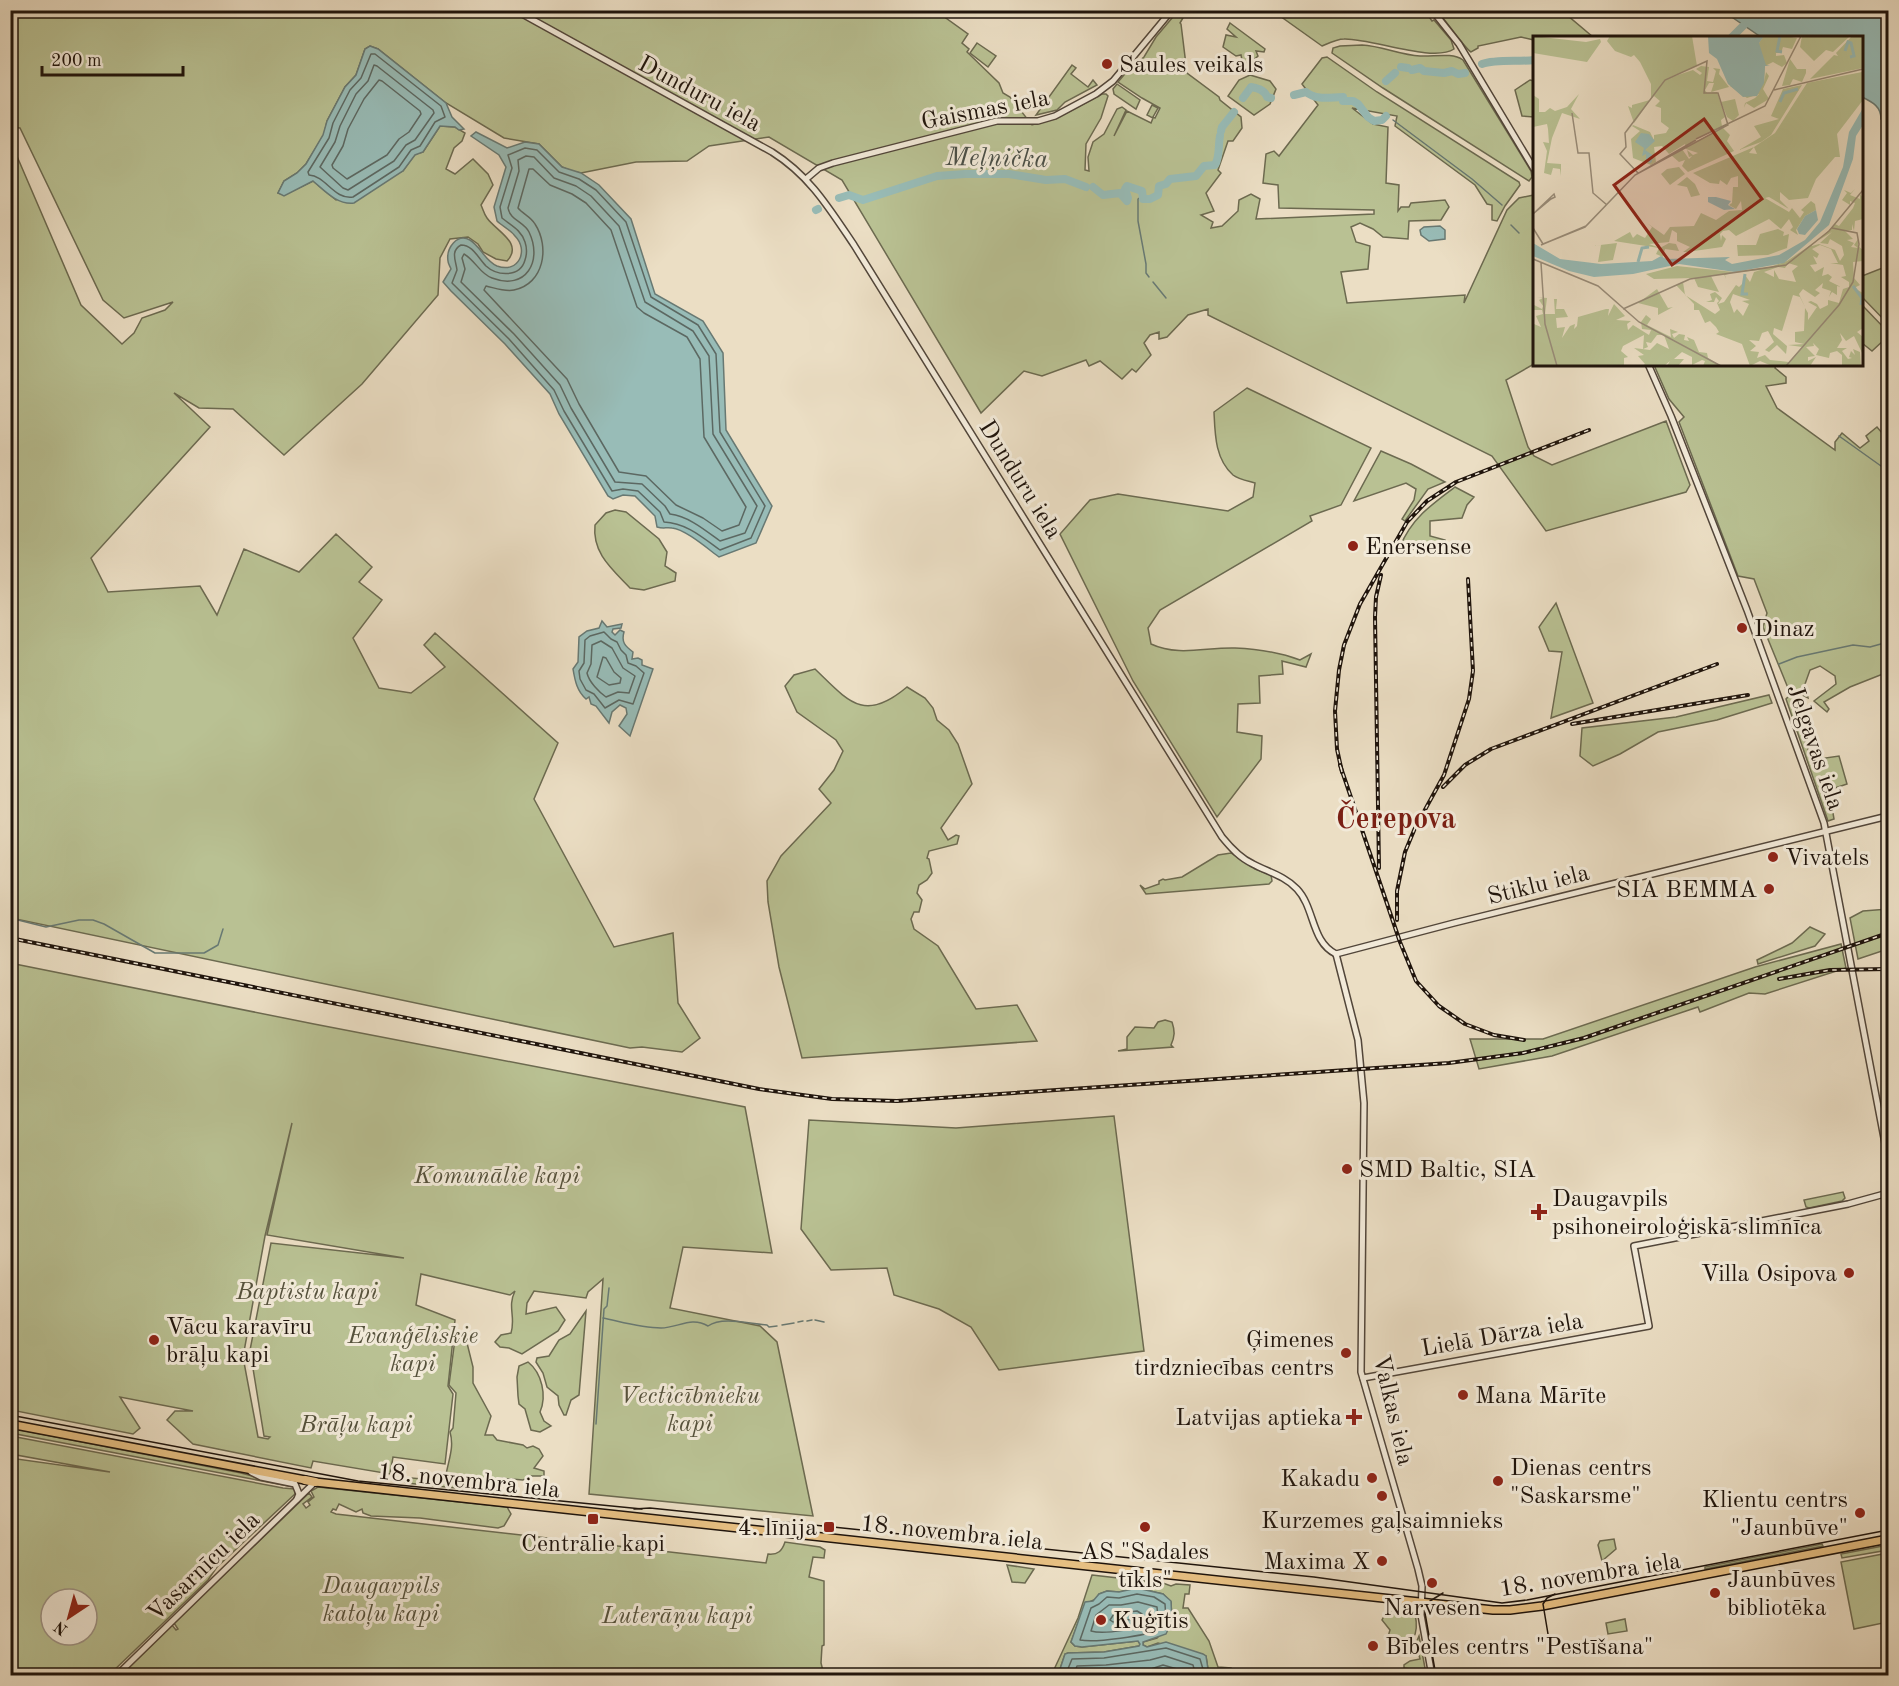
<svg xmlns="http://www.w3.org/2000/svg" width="1899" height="1686" font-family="'Old Standard TT',serif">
<rect width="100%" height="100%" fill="#ebdec4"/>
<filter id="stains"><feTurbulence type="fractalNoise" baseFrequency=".00333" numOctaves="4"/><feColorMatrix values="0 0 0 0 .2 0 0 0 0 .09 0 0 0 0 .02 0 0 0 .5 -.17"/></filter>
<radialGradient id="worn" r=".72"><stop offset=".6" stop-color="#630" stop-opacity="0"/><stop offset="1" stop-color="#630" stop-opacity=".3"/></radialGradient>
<g fill="#b9c193" stroke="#6c6a50" stroke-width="1.5" fill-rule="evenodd">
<path d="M 11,11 L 936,11 L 968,34 L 962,43 L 969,49 L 967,52 L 999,83 L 1003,93 L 1010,97 L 1032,125 L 1059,117 L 1102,94 L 1106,94 L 1108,96 L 1101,118 L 1086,144 L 1085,170 L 1089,171 L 1088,157 L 1093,142 L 1104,134 L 1117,109 L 1122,107 L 1126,110 L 1114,136 L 1127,111 L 1151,123 L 1153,118 L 1147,115 L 1152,105 L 1158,108 L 1153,117 L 1155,118 L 1160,108 L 1142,98 L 1118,82 L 1129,69 L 1144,57 L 1156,37 L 1178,11 L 1187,11 L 1180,23 L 1181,24 L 1187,73 L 1219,97 L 1220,100 L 1241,117 L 1242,128 L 1233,141 L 1228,141 L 1218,170 L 1221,173 L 1206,193 L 1214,211 L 1201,215 L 1213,222 L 1211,228 L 1222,226 L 1238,211 L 1239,200 L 1251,194 L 1260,199 L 1256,219 L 1374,214 L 1374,210 L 1279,208 L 1278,185 L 1263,183 L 1266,154 L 1274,151 L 1279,156 L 1318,105 L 1302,84 L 1322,58 L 1327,57 L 1377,92 L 1519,182 L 1520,185 L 1505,206 L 1497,221 L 1492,220 L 1492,205 L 1487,204 L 1475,185 L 1395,126 L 1397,116 L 1352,108 L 1373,124 L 1388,127 L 1386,183 L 1399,185 L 1398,211 L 1401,207 L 1409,207 L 1411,203 L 1445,200 L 1449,207 L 1441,220 L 1409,221 L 1408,239 L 1383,237 L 1373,229 L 1360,223 L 1351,227 L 1356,242 L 1370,246 L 1368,269 L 1341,272 L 1347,303 L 1465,295 L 1464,303 L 1507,210 L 1519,198 L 1534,195 L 1534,364 L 1506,380 L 1528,447 L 1534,456 L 1552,465 L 1666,421 L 1690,485 L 1686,492 L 1546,531 L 1492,456 L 1208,315 L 1208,309 L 1188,315 L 1167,337 L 1159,339 L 1159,332 L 1150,335 L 1144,343 L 1151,355 L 1136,372 L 1132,369 L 1122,379 L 1100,361 L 1089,366 L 1086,360 L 1042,376 L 1024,371 L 981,413 L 842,180 L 769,137 L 709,146 L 687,161 L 636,162 L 581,173 L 571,171 L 562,167 L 539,144 L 504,138 L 446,103 L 378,49 L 370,46 L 365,49 L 356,75 L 345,87 L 327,121 L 324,135 L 306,164 L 297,173 L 284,181 L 278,193 L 284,195 L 313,181 L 336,200 L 403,171 L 415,154 L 423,152 L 440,126 L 455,127 L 465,133 L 462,141 L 454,148 L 446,169 L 455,174 L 473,159 L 488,174 L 493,185 L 481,205 C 483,209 484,214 487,218 C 496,231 524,243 507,261 L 496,259 L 483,252 L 478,244 L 468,237 L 450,239 L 440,258 L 438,295 L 362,384 L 284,455 L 233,409 L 199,408 L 174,393 L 210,427 L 91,558 L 108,592 L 200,586 L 217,615 L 244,549 L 299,572 L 336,534 L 372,567 L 359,582 L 382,600 L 353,638 L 379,688 L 411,693 L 445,667 L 424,645 L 435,633 L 558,743 L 534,799 L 614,947 L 673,933 L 678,1003 L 700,1038 L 682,1052 L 642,1047 L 630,1048 L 11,918 L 10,140 L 81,305 L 122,344 L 134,333 L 142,318 L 165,310 L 173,302 L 124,318 L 103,300 L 20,128 L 11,127 Z"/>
<path d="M 1273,11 L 1425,11 L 1432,21 L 1434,20 L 1451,40 L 1454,49 C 1433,63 1371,38 1344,39 C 1337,39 1329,43 1322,46 Z"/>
<path d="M 1437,11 L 1556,11 L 1568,16 L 1593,37 L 1534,38 L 1534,40 L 1521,37 L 1478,46 L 1478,48 L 1471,52 C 1465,49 1445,19 1437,11 Z"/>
<polygon points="1230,23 1265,49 1264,52 1256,51 1258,56 1249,64 1242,60 1241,55 1236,56 1223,47 1226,35 1236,37 1227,29"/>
<polygon points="977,43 996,56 988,67 970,53"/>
<path d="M 1362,45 C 1382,46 1400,55 1420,56 C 1433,57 1452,52 1463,60 L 1531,171 L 1532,177 L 1529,181 L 1383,88 L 1332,53 L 1333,48 L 1340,46 Z"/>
<polygon points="1072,65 1076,68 1071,74 1088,87 1093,80 1097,85 1065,102 1057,110 1036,115"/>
<polygon points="1250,75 1270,81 1276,89 1270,104 1254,115 1228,96 1239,80"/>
<polygon points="1530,80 1534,81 1534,117 1522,116 1515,90"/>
<polygon points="1117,84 1140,100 1136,109 1114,94 1113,89"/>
<polygon points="1885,267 1888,267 1888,324 1862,297 1862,276"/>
<polygon points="1862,305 1888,332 1888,342 1885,339 1872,351 1862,343"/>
<polygon points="1654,365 1776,365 1775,368 1786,377 1786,383 1766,386 1777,408 1835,450 1835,442 1842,433 1860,448 1869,441 1866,436 1877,427 1888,440 1888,672 1850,687 1824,702 1829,709 1827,712 1814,701 1836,684 1835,676 1820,666 1810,670 1805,684 1808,698 1788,688 1763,627 1767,613 1754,579 1738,576 1679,422 1684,417 1669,399"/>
<path d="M 1247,388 L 1371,448 L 1341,505 L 1310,516 L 1312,521 L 1160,610 L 1148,628 L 1151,644 C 1179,657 1206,647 1235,648 C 1258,649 1279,652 1300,660 L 1311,654 L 1306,667 L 1282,661 L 1283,674 L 1259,676 L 1260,703 L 1238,704 L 1237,732 L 1262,736 L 1261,759 L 1217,817 L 1133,681 L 1060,534 L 1090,500 L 1118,494 L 1228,511 L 1253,497 L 1255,483 C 1248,481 1238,479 1233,475 C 1215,459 1215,434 1214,412 Z"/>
<polygon points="1381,451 1411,464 1445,482 1428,489 1405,521 1402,519 1414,500 1416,489 1406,483 1354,501"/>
<path d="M 1455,487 L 1474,497 L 1467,505 L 1462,518 L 1430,521 L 1430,536 L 1445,540 L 1444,547 L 1428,551 L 1400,547 C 1411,519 1432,504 1455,487 Z"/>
<path d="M 615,510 L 626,512 L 659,539 L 667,552 L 665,566 L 676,573 L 675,581 L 644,590 L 630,588 C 612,569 592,553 595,525 L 606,513 Z"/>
<polygon points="1556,603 1593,703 1551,718 1562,652 1549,651 1539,627"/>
<path d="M 815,669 C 849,702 864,723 907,687 L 925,698 L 933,708 L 937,720 L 949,730 L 958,744 L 972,784 L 941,828 L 948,840 L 956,835 L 959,836 L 957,844 L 929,851 L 927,858 L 929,859 L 932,873 L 927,880 L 919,885 L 917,893 L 922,900 L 919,912 L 914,912 L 911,919 L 914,929 L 938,946 L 976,1009 L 1017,1005 L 1037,1041 L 802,1058 L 779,967 L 768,902 L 767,881 L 781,856 L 831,803 L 819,789 L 834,770 L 843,751 L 836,740 L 797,712 L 785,686 L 794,675 Z"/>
<polygon points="1769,695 1772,703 1717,720 1658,732 1620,754 1593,766 1580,756 1582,728 1676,717"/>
<polygon points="1790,695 1803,701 1800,706 1793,708 1812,760 1839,756 1847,784 1829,790 1834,819 1828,821 1786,699"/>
<polygon points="1231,853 1255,869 1271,875 1272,881 1269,884 1146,894 1140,885 1145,889 1159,884 1159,881 1163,879 1165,880 1182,877 1218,855"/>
<polygon points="1888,909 1888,949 1858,959 1850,918 1863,911"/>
<polygon points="1810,927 1825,934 1815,946 1758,964 1757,960 1792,943"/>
<polygon points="1841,944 1846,968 1765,994 1749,993 1700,1012 1698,1007 1552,1056 1479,1069 1470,1039 1543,1039 1755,967"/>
<path d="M 10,963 L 314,1024 L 745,1107 L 772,1253 L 683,1247 L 670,1308 L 760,1326 L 777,1342 L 813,1516 L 589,1494 L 603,1279 L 588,1292 L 586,1298 L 534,1291 L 527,1303 L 526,1314 L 556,1307 L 565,1320 L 558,1331 L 522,1354 L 509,1348 L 500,1347 L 495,1342 L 501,1335 L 511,1333 C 516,1317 507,1307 515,1291 L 510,1295 L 421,1274 L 416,1305 L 455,1320 L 448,1386 L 453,1394 L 445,1464 L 393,1457 L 390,1474 L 313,1461 L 311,1468 L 193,1444 L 167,1420 L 175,1411 L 193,1411 L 120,1397 L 140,1428 L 133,1434 L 11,1410 ZM 292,1123 L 267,1235 L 404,1258 L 271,1243 L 250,1350 L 264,1436 L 270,1437 L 268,1439 L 258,1437 L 243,1357 L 265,1236 Z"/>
<path d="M 1165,1020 L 1172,1022 C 1175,1031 1175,1036 1171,1045 L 1173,1047 L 1118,1051 L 1127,1049 L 1127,1037 L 1135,1027 L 1154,1028 L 1158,1022 Z"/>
<polygon points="1114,1116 1144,1351 999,1370 971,1327 939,1309 894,1295 887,1268 831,1270 801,1229 809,1120 956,1128"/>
<polygon points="1843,1192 1845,1198 1842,1201 1809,1208 1806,1207 1804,1200"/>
<polygon points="586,1311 579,1395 571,1400 566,1415 564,1415 559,1405 558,1396 547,1387 543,1373 536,1362 537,1358 549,1356 559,1340 570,1334"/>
<path d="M 455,1339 L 466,1339 L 473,1367 L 473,1383 L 491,1416 L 485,1435 L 493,1435 L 497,1440 L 523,1445 L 527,1448 L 533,1446 L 539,1449 L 543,1456 L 534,1468 L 544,1471 L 544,1476 L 531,1476 L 523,1480 L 498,1478 L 496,1492 L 406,1483 L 402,1479 L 401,1477 L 445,1481 C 447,1463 455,1449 450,1432 L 453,1428 L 456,1393 L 449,1385 Z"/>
<path d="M 528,1362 C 542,1373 547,1396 540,1412 L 544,1421 L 551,1426 L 540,1432 L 531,1430 L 525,1409 L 519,1404 L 518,1396 L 517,1377 L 519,1366 Z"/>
<polygon points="10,1428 241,1473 294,1487 11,1433"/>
<path d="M 11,1436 L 283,1488 L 295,1489 L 295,1494 L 217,1567 L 208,1580 L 109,1675 L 11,1675 L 10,1458 L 110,1472 L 11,1454 ZM 51,1599 L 87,1599 L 87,1635 L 51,1635 Z"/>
<path d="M 318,1487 L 507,1507 L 511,1514 L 504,1526 L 498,1528 L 420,1518 L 371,1516 L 363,1513 L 362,1509 L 356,1512 L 339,1504 L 336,1510 L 333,1509 L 331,1512 L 336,1514 L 766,1563 L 768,1554 C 778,1555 782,1551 785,1542 L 820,1547 L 825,1550 L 824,1558 L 813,1557 L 809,1577 L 824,1581 L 824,1645 L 822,1646 L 821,1663 L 824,1675 L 120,1676 L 172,1625 L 176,1630 L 178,1629 L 174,1623 L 309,1493 L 312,1497 L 303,1504 L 306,1508 L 310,1505 L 308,1502 L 314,1497 L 311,1491 Z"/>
<polygon points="1614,1539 1616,1549 1602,1561 1598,1545 1600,1541"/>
<polygon points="1822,1544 1823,1546 1705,1569 1705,1567"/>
<polygon points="1888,1545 1888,1550 1842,1558 1841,1554"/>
<polygon points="1888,1553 1888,1622 1854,1629 1841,1562"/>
<polygon points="1007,1565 1034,1569 1025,1583 1012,1582"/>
<polygon points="1092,1575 1153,1582 1158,1585 1163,1583 1171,1586 1176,1584 1190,1585 1189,1594 1185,1594 1183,1608 1188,1608 1209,1641 1218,1667 1231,1668 1231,1675 1213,1675 1208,1669 1206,1656 1158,1643 1147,1647 1143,1645 1143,1642 1157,1638 1172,1621 1171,1602 1163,1594 1137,1588 1119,1592 1107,1591 1099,1594 1096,1599 1085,1604 1071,1642 1075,1646 1082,1647 1138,1641 1140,1644 1139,1646 1104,1652 1068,1653 1065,1654 1058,1675 1051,1676 1078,1618"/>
<path d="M 1388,1609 L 1394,1614 L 1397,1609 L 1415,1614 C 1420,1637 1412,1643 1393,1654 L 1387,1653 L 1387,1640 L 1390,1630 L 1382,1620 Z"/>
<polygon points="1625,1619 1627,1631 1608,1634 1606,1623"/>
<polygon points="1419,1636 1425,1668 1421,1671 1404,1668 1404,1665 1410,1661 1420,1659 1416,1643"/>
</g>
<g fill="#98bcb7" stroke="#687973" stroke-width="1.5">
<path d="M 1723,11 L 1888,11 L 1888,124 L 1881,119 C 1881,106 1872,102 1862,97 L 1862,38 L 1761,37 Z"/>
<path d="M 370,46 L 378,49 L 446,103 L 452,117 L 464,129 L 459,130 L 455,127 L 440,126 L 423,152 L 415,155 L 403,171 L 354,203 C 337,205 325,191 313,181 L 284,196 L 278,193 L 284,181 L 297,173 L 306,164 L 323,135 L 327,121 L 345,87 L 356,75 L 365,49 Z"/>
<path d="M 476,132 L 507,148 L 525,142 L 539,144 L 562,167 L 581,173 L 599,185 L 631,219 L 655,294 L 703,321 L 723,353 L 726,430 L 772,506 L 756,543 L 719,557 C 708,549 685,529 672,528 C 666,527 664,529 657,527 L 655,516 L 635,496 L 623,495 L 613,499 L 608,496 L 559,414 L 550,394 L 505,344 L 451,291 L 443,282 L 451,269 C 450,266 448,264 448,261 C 446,248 457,233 470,240 C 481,247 485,261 497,266 C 519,274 529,250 515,236 C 511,230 502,226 497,221 L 494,207 L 506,167 L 499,155 L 471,136 Z"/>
<polygon points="1440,226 1445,230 1445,239 1429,241 1421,235 1420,230 1424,227"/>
<path d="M 602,621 L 607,627 L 622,624 L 621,628 L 613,629 L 612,632 L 615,635 L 620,630 L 624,632 C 621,642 625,646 633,652 L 632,659 L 638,658 L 642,660 L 642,665 L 653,669 L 630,736 L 619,726 L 627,714 L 626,708 L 620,705 L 612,712 L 609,723 L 596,706 L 591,704 L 589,697 L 586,699 C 577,691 575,681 573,669 L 578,662 L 579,637 L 587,631 L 599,628 Z"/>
<polygon points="1137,1588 1163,1594 1171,1601 1172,1621 1166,1634 1143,1642 1143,1645 1147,1647 1166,1642 1203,1654 1206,1656 1208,1669 1213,1675 1058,1675 1065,1654 1068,1653 1104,1652 1139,1646 1140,1644 1138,1641 1082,1647 1075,1646 1071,1642 1085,1602 1093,1601 1099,1594 1107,1591 1119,1592"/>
</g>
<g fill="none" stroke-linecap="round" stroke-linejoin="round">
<g stroke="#5c6862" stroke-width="1.5">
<path d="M 371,54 L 375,54 L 441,106 L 445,117 L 435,122 L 420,146 L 411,150 L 399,167 L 353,197 C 334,200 326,176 309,175 L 308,172 L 329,138 L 333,123 L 350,90 L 361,78 Z"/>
<polygon points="374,65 377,66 433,110 434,113 415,140 406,145 394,161 348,190 343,188 320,167 335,142 340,126 356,94 368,81"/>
<polygon points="379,80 382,81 420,111 421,114 409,132 399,139 387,155 347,179 333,168 332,165 343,146 348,129 364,99"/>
<path d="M 525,148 L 537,150 L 559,172 L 579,179 L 596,190 L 626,222 L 651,297 L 698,325 L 716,354 L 720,432 L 765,506 L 751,538 L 720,550 C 702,537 686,523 664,522 L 660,512 L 638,491 L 623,489 L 612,491 L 564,411 L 554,390 L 509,339 L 452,283 L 457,270 C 456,261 450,251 461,245 C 473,245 478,258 486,266 C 497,276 520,278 525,260 C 527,254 527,248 525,242 C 521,230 512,226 502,218 L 500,207 L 512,168 L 508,155 Z"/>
<path d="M 526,156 L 534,157 L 554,178 L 576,186 L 591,196 L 619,226 L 645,302 L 693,331 L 709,356 L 713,434 L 757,506 L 745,533 L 720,541 C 705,530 688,516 670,514 L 665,506 L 642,484 L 615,482 L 571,408 L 560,385 L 514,334 L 461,282 L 465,269 L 462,258 L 464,254 C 475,260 480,274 492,278 C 526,291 543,261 529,232 C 524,222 510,220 508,208 L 519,171 L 518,160 Z"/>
<path d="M 529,169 L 533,169 L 550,185 L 572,194 L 586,203 L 611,230 L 637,307 L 644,313 L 687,337 L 700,359 L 704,437 L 746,507 L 739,525 L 722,531 L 703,518 L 676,505 L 646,476 L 619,472 L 579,404 L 567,379 L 484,290 L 486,286 C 495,288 505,292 514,290 C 544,284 550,247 535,224 C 531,217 523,214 518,208 Z"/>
<polygon points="604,632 611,639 617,642 621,650 626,655 628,663 636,666 644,673 633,704 619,700 605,708 594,694 586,690 580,679 579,671 584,663 585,640 590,636"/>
<path d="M 601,641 L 612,648 L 623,668 L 635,676 L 629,693 L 618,692 L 606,697 C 599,692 589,682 587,673 L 591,664 L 592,645 Z"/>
<polygon points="603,657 606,658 614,672 621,678 620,683 609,685 597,677"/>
<path d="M 1137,1594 L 1154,1597 L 1165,1604 L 1166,1620 L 1161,1629 C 1146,1636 1095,1643 1080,1640 L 1091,1608 L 1099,1604 L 1107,1597 L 1119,1598 Z"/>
<path d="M 1138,1602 L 1157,1607 L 1158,1618 L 1156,1623 C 1141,1628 1105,1635 1091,1631 L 1096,1615 L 1109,1605 L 1121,1605 Z"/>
<polygon points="1137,1611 1142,1614 1140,1618 1113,1622 1110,1620 1114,1614"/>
<polyline points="1065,1676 1072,1659 1104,1658 1166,1648 1200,1659 1205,1676"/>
<polyline points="1073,1676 1077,1666 1106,1665 1150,1660 1165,1656 1193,1665 1196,1676"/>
<polyline points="1083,1676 1151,1669 1163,1665 1184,1671 1187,1676"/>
</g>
<g stroke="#687973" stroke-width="1.5">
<polyline points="1393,120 1472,179 1502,205"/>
<polyline points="1142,196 1138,199 1138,221 1146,264 1146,273 1149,277"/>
<polyline points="1511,225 1519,233"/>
<polyline points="1153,282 1166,298"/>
<polyline points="1839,436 1888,471"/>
<polyline points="1779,664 1797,657 1853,645 1870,647 1888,642"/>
<polyline points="10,918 46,927 79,920 93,920 104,924 155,953 204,953 218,945 223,929"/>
<path d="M 603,1318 C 622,1322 642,1328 661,1328 C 678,1328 691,1316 708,1326 C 722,1316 750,1324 767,1325 L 769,1327 L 777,1326"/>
<polyline points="815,1320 824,1322"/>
<polyline points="807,1321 812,1320"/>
<polyline points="798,1322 803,1321"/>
<polyline points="782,1325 794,1323"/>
<polyline points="596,1424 604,1309 607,1306 609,1288"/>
</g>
<g stroke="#98bcb7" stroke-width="8">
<polyline points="1731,38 1759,10"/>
<path d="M 1482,64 C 1496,59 1519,62 1534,60"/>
<polyline points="1401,67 1408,68"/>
<polyline points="1412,70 1420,68 1424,71 1444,73 1452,71 1458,74 1465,73"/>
<polyline points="1386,81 1395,73"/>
<path d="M 1294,95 L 1306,92 C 1317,101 1331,97 1343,97 L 1343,101 L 1353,101 L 1358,104 L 1368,117 L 1374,121 L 1382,120 L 1386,116"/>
<path d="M 1243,98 L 1251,87 C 1258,88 1265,91 1267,97 L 1271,98"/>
<polyline points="1221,131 1222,127 1234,112"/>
<path d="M 1093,187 L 1103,195 L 1120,193 L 1127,201 L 1128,198 L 1125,189 L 1127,186 L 1142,191 L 1143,199 L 1150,199 L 1158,195 L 1159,186 L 1166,184 L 1170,179 L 1196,176 L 1204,166 L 1215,165 C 1220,157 1218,146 1220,136"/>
<polyline points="839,198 849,195 863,200 937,176 965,174 1009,174 1046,180 1065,179 1086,187"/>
<polyline points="816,210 818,209"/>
</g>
<g stroke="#52463a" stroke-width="8">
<g id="tertiary">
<path d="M 515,10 L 772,152 C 810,176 829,208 854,245 L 1222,837 C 1231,848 1240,858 1253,864 C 1268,872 1285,876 1297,889 C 1315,908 1311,942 1336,954"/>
<polyline points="1432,10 1459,44 1534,169"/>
<polyline points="806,179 819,168 833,163 997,121 1038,121 1055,116 1096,94 1113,81 1172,10"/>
<polyline points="1648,364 1671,416 1747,610 1824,823 1888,1159"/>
<polyline points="1336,954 1358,1040 1364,1103 1361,1372 1418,1569 1422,1586 1421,1615 1432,1676"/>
<polyline points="1336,954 1454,923 1888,816"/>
<polyline points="1363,1378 1649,1326 1634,1246 1848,1204 1888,1193"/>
<polyline points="251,1472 261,1477 295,1484 299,1494 297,1499"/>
<polyline points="116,1676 315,1482"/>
</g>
</g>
<g stroke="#1f140c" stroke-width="10">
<g id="primary">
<polyline points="10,1424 305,1480"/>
<polyline points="315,1482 1493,1610 1510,1610 1542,1606 1888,1539"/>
</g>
</g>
<g stroke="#1f140c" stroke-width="10">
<polyline id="trunk" points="305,1480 315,1482"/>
</g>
<use href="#tertiary" stroke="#f2ead9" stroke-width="5"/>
<use href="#primary" stroke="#e6bf82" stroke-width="7"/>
<use href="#trunk" stroke="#e6bf82" stroke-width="8"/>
<g stroke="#1f140c" stroke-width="1.5">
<polyline points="10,1415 358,1481 642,1509"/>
<polyline points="634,1509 650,1508 1314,1577 1502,1603 1527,1600 1888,1530"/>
<polyline points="1548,1634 1543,1604 1547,1598 1555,1594"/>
<polyline points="1436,1676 1425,1613 1430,1601 1443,1593"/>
</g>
<g stroke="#1f140c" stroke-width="4">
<g id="rail">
<polyline points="1572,724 1748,695"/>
<polyline points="1340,765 1400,942 1416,981 1439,1006 1465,1024 1494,1035 1524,1040"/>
<polyline points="1342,772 1337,749 1335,711 1339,670 1344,645 1360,604 1407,522 1427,501 1456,482 1589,430"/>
<polyline points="1443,787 1465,765 1491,749 1717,664"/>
<polyline points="1379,868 1375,617 1376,597 1381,575"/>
<polyline points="1397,920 1397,891 1405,852 1415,828 1444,775 1469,699 1473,671 1468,579"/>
<polyline points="10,938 759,1089 832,1099 897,1101 1449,1063 1523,1053 1584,1038 1888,933"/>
<polyline points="1779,979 1830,970 1888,969"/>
</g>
</g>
<use href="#rail" stroke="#f2ead9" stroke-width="1.5" stroke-dasharray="4.5" stroke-linecap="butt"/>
</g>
<g fill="#8f2418" stroke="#f2ead9" stroke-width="2">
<circle cx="1107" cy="64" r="6"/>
<circle cx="1353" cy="546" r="6"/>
<circle cx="1742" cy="628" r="6"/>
<circle cx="1773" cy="857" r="6"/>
<circle cx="1769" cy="889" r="6"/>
<circle cx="1347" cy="1169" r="6"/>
<path d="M1536 1203h6v6h6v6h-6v6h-6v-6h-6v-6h6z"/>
<circle cx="1849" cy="1273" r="6"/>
<circle cx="154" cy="1340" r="6"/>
<circle cx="1346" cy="1353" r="6"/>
<circle cx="1463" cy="1395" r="6"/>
<path d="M1351 1408h6v6h6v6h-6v6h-6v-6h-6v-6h6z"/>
<circle cx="1372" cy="1478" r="6"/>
<circle cx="1498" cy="1481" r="6"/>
<circle cx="1382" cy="1496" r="6"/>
<circle cx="1860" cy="1513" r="6"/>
<rect x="587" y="1513" width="12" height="12" rx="3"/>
<rect x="823" y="1521" width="12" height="12" rx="3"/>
<circle cx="1145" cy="1527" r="6"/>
<circle cx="1382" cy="1561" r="6"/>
<circle cx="1432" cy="1583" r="6"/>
<circle cx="1715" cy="1593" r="6"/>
<circle cx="1101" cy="1620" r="6"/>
<circle cx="1373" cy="1646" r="6"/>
</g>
<g text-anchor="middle" stroke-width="6" stroke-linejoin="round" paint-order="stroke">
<g font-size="24" fill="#1f140c" stroke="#f2ead9" text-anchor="start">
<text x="1119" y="72">Saules veikals</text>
<text x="1365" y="554">Enersense</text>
<text x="1754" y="636">Dinaz</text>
<text x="1785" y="865">Vivatels</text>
<text x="1757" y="897" text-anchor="end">SIA BEMMA</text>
<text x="1359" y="1177">SMD Baltic, SIA</text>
<text x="1552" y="1206">Daugavpils<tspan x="1552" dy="28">psihoneiroloģiskā slimnīca</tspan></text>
<text x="1837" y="1281" text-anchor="end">Villa Osipova</text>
<text x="166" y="1334">Vācu karavīru<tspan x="166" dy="28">brāļu kapi</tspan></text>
<text x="1334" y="1347" text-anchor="end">Ģimenes<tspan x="1334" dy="28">tirdzniecības centrs</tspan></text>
<text x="1475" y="1403">Mana Mārīte</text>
<text x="1342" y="1425" text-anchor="end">Latvijas aptieka</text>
<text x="1510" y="1475">Dienas centrs<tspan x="1510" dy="28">"Saskarsme"</tspan></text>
<text x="1360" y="1486" text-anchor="end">Kakadu</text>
<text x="1848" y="1507" text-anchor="end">Klientu centrs<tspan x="1848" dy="28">"Jaunbūve"</tspan></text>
<text x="1382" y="1528" text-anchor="middle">Kurzemes gaļsaimnieks</text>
<text x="817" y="1535" text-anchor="end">4. līnija</text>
<text x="593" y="1551" text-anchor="middle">Centrālie kapi</text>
<text x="1145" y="1559" text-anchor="middle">AS "Sadales<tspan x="1145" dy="28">tīkls"</tspan></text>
<text x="1370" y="1569" text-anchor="end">Maxima X</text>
<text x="1727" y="1587">Jaunbūves<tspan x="1727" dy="28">bibliotēka</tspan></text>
<text x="1432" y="1615" text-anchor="middle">Narvesen</text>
<text x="1113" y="1628">Kuģītis</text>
<text x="1385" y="1654">Bībeles centrs "Pestīšana"</text>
</g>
<g font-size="24" fill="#1f140c" stroke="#f2ead9">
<text transform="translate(700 93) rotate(28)" y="8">Dunduru iela</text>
<text transform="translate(985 109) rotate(-11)" y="8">Gaismas iela</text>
<text transform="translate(1021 479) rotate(58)" y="8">Dunduru iela</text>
<text transform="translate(1816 747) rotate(71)" y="8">Jelgavas iela</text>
<text transform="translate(1538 884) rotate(-14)" y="8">Stiklu iela</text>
<text transform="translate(1502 1334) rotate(-10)" y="8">Lielā Dārza iela</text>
<text transform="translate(1394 1410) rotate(77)" y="8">Valkas iela</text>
<text transform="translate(469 1480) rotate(6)" y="8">18. novembra iela</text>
<text transform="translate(952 1532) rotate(6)" y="8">18. novembra iela</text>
<text transform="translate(203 1566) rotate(-44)" y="8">Vasarnīcu iela</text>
<text transform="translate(1590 1574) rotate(-9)" y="8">18. novembra iela</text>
</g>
<g font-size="24" font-style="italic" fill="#55513b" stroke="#f2ead9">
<text x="497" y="1183">Komunālie kapi</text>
<text x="307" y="1299">Baptistu kapi</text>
<text x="413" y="1343">Evanģēliskie<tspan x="413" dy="28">kapi</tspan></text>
<text x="690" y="1403">Vecticībnieku<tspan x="690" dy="28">kapi</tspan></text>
<text x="356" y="1432">Brāļu kapi</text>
<text x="381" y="1593">Daugavpils<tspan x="381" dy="28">katoļu kapi</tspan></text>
<text x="677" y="1623">Luterāņu kapi</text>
</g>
<g font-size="26" font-style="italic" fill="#494f48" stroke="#f2ead9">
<text transform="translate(997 157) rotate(1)" y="9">Meļņička</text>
</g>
<g font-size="30" font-weight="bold" fill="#7a1f14" stroke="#f2ead9">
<text x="1396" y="828">Čerepova</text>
</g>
</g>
<g transform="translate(1533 36)">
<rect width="330" height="330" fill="#ebdec4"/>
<path d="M 0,0 L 53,6 L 67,3 L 68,6 L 54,26 L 0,17 ZM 77,0 L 159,0 L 164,30 L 133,43 L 160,34 L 167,39 L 169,37 L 163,33 L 168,30 L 176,31 L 174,45 L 180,46 L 183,35 L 180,32 L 187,33 L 186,38 L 196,51 L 178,56 L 181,47 L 176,47 L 172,54 L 174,57 L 184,56 L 192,81 L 188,84 L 189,90 L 195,88 L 163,103 L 157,108 L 190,92 L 197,99 L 194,105 L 201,115 L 155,136 L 149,130 L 152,124 L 146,126 L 138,119 L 149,113 L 156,123 L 159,120 L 156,121 L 154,114 L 160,119 L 165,117 L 153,113 L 152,108 L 136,118 L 129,110 L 121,111 L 123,126 L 118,129 L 100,122 L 98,103 L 107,95 L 99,90 L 90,101 L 100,89 L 117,96 L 121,104 L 121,99 L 133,97 L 136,92 L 128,86 L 128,72 L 122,70 L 127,65 L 121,60 L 118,63 L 118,48 L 107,26 L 101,19 L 98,21 L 82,15 L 74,5 ZM 252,0 L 264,2 L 259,13 L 250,11 L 248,17 L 243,17 L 243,20 L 251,19 L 254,27 L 249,31 L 240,26 L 232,30 L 231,46 L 233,36 L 236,40 L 230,53 L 236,63 L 221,72 L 213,67 L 211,72 L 212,67 L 222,62 L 226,58 L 214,62 L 197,50 L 230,1 ZM 269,0 L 317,0 L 300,16 L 293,14 L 281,25 L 267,11 ZM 319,0 L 330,0 L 330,32 L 277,43 L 301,19 L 305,20 L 303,17 ZM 257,23 L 264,33 L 273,33 L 273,37 L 269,46 L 260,43 L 257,49 L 249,50 ZM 329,36 L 330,64 L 304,98 L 307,121 L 302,121 L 283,143 L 275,162 L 256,164 L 247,156 L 247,164 L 256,173 L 236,161 L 232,162 L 256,176 L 259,172 L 267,182 L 271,176 L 268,174 L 278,165 L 282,168 L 283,174 L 272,180 L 263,194 L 265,199 L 257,194 L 260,191 L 256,183 L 248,193 L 236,183 L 203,200 L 196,194 L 190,195 L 187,198 L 188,205 L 189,199 L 193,203 L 189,211 L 154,216 L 150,216 L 157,211 L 144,205 L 144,197 L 139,194 L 136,206 L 116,208 L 127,212 L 136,207 L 143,208 L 146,215 L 132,213 L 130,221 L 123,218 L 126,212 L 81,205 L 97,196 L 100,202 L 104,198 L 112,202 L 119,191 L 114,187 L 131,199 L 137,191 L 161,190 L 168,177 L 183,184 L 196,175 L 209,174 L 208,165 L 203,173 L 196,169 L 199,167 L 200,151 L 205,151 L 205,140 L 198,142 L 194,149 L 187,144 L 186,148 L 177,147 L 160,137 L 221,111 L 216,117 L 224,118 L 221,111 L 242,97 L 274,47 ZM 269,49 L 238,99 L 228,106 L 206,114 L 228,101 L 221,90 L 246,83 L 238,80 L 250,53 ZM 46,58 L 38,73 L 47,83 L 29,77 L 19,102 L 14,127 L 28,128 L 28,140 L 27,133 L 20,132 L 18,139 L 11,137 L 14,115 L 10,106 L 16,107 L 15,93 L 14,88 L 0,91 L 0,59 L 6,63 L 6,76 L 12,76 L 17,72 L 22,75 L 34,71 ZM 202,63 L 206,79 L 200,85 L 194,81 L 188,66 ZM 117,64 L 104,83 L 101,87 L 95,70 L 99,72 L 99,69 ZM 146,131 L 152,138 L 137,149 L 128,138 L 134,133 ZM 154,141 L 162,148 L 167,159 L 158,161 L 154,151 L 144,149 ZM 322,153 L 317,159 L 327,163 L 327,158 L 330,162 L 330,183 L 322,185 L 321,195 L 319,188 L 319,194 L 312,195 L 320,203 L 314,204 L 321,207 L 318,211 L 325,212 L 321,209 L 325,203 L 325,210 L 330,214 L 330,225 L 320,226 L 321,242 L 327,249 L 321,252 L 330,257 L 330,292 L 324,296 L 330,301 L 330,319 L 321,300 L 313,305 L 307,297 L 309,304 L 304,312 L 314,312 L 309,315 L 315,323 L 319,322 L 316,321 L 318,315 L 322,319 L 320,313 L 327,316 L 328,330 L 309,330 L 309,319 L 304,315 L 297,317 L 296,322 L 283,319 L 286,313 L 280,307 L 281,310 L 273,311 L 282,320 L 275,321 L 275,325 L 283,321 L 277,330 L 239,330 L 227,325 L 217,330 L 209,308 L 183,298 L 186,296 L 183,291 L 177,285 L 172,287 L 166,274 L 161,274 L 161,268 L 143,249 L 150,246 L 152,259 L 182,278 L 187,274 L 184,267 L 186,265 L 183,261 L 181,266 L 173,266 L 179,264 L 177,258 L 182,256 L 189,262 L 185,268 L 191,266 L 203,249 L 206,251 L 210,247 L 212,239 L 217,246 L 221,236 L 228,234 L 198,237 L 192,239 L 193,243 L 191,238 L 178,240 L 186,256 L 165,251 L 161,242 L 121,243 L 113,238 L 144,230 L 201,236 L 237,231 L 254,225 L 285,204 L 279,209 L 279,210 L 286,208 L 302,214 L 307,225 L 311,219 L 309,210 L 297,203 L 295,208 L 287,207 L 299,196 L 286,204 L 302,188 L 306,190 L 320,172 L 322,167 L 317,165 L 317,169 L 309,164 L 314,157 L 311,154 L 318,157 ZM 287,209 L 298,213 L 305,227 L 297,227 L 310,229 L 313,240 L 308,241 L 316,246 L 316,251 L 310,253 L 306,267 L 295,264 L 295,269 L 287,273 L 284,268 L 278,265 L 275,266 L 284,271 L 275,284 L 275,277 L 272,272 L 271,295 L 262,296 L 262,306 L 271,308 L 255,309 L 269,311 L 256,326 L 237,324 L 232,319 L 224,322 L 226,316 L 217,315 L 223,310 L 216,304 L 226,305 L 229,297 L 235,295 L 241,306 L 232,314 L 236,316 L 244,309 L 253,318 L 254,310 L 240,298 L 241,292 L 249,295 L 260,259 L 267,261 L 272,271 L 266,258 L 270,253 L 282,261 L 287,257 L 282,254 L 290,247 L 289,252 L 298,255 L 296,261 L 299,256 L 304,259 L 304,250 L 308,251 L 296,245 L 299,241 L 295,238 L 289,240 L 291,231 L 282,236 L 277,229 L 284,228 L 280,220 L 284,222 L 286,218 L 279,213 ZM 255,227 L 265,230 L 259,235 L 263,246 L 246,243 L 241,234 L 241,241 L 231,236 L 245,231 L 252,232 ZM 200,258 L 217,264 L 209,265 L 216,268 L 210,280 L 204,273 L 201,277 L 197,266 ZM 245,193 L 251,196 L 250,200 L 256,198 L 254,212 L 235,219 L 205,220 L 204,209 L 223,209 L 227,198 ZM 84,207 L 80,224 L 65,226 L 68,209 L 59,210 ZM 124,253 L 135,272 L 140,271 L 125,279 L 125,272 L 105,267 ZM 4,261 L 14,262 L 12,278 L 22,278 L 21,263 L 24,263 L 23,273 L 31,273 L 35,281 L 23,282 L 24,292 L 32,291 L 29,302 L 37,290 L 42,288 L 41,293 L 44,290 L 45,281 L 73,273 L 76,273 L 75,280 L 81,268 L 92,280 L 83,284 L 98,285 L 94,288 L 95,294 L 100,289 L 116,299 L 118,294 L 109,293 L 108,286 L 113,279 L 118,283 L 114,289 L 138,301 L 137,293 L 145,296 L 139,298 L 141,302 L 146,298 L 152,299 L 151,304 L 156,305 L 154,301 L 161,304 L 166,316 L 174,317 L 175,322 L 188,330 L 170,330 L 172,325 L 169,324 L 159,329 L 159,321 L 149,316 L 141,323 L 151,323 L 145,330 L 134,330 L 137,325 L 131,330 L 109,330 L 112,328 L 105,320 L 111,319 L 101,312 L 117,314 L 124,307 L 136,313 L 131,299 L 124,299 L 118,307 L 113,306 L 115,311 L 110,313 L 111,299 L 90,310 L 88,315 L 95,321 L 91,322 L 91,330 L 1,330 L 1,288 L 8,291 L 3,280 L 10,278 L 9,274 L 1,274 L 1,269 L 9,273 L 10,270 L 6,264 L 10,262 Z" fill="#b9c193" fill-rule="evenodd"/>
<path d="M 175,0 L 231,0 L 226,7 L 233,29 L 237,30 L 232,30 L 231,47 L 224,60 L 210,61 L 195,48 L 184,23 L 176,17 ZM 330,72 L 330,89 L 323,100 L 320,123 L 296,189 L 251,227 L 202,236 L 146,228 L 100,238 L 61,241 L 36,235 L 0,220 L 0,207 L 27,223 L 68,228 L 119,225 L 128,220 L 133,223 L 197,221 L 192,224 L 199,228 L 246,219 L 272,204 L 287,186 L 310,131 L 316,96 ZM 108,97 L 116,98 L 122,105 L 112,114 L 121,120 L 118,127 L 113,125 L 113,118 L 109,120 L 111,112 L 102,106 ZM 183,161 L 198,165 L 195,169 L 202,173 L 191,174 L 175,166 L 175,161 ZM 283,174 L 285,184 L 272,199 L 266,198 L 264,193 L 272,180 Z" fill="#98bcb7"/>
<path fill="none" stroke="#98bcb7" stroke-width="3" d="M 247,0 L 244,15 L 249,16M 312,15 L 315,6 L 318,7 L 321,20 L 317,21M 247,66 L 251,57 L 265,53M 105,226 L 109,212 L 116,211M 212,238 L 209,258 L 215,258M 320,250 L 329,262 L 328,269"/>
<path fill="none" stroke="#998d7a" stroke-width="1.5" d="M 241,54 L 330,33M 39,77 L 45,117 L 56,117 L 60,157 L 74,169M 163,103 L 232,70 L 268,0M 21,158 L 22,161 L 18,163 L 0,178 ZM 0,192 L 10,208 L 52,191 L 102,139 L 195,89 L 185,57 L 171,57 L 174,25 L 132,44 L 92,97 L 93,111 L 87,118 L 105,137M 8,209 L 53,190 L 102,139 L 163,104M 0,223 L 65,250 L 106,286 L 188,330M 8,227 L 12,288 L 24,330M 90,273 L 157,243 L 253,229 L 296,195 L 330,154M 253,330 L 306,269 L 320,246 L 326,208 L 324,197 L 299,192"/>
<path fill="#8f2418" fill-opacity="0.15" stroke="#8f2418" stroke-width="3" d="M 171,83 L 229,163 L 139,229 L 81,149 Z"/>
<rect width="330" height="330" fill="none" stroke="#1f140c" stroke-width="3"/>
</g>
<rect width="1899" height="1686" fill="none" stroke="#ebdec4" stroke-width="36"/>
<rect x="12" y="12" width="1875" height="1662" fill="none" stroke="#1f140c" stroke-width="3"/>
<rect x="18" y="18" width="1863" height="1650" fill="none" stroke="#1f140c" stroke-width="1.5"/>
<g transform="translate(69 1617) rotate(216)"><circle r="28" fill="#f2ead9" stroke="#9e9487" stroke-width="1.5"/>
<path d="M0-4.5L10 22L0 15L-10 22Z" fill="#8f2418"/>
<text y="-9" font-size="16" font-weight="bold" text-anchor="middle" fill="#1f140c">N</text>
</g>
<path d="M42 66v9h141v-9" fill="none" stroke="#1f140c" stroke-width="3"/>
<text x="51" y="66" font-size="18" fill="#1f140c" stroke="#f2ead9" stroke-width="4.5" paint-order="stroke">200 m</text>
<rect width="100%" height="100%" filter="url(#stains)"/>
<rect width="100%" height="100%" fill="url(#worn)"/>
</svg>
